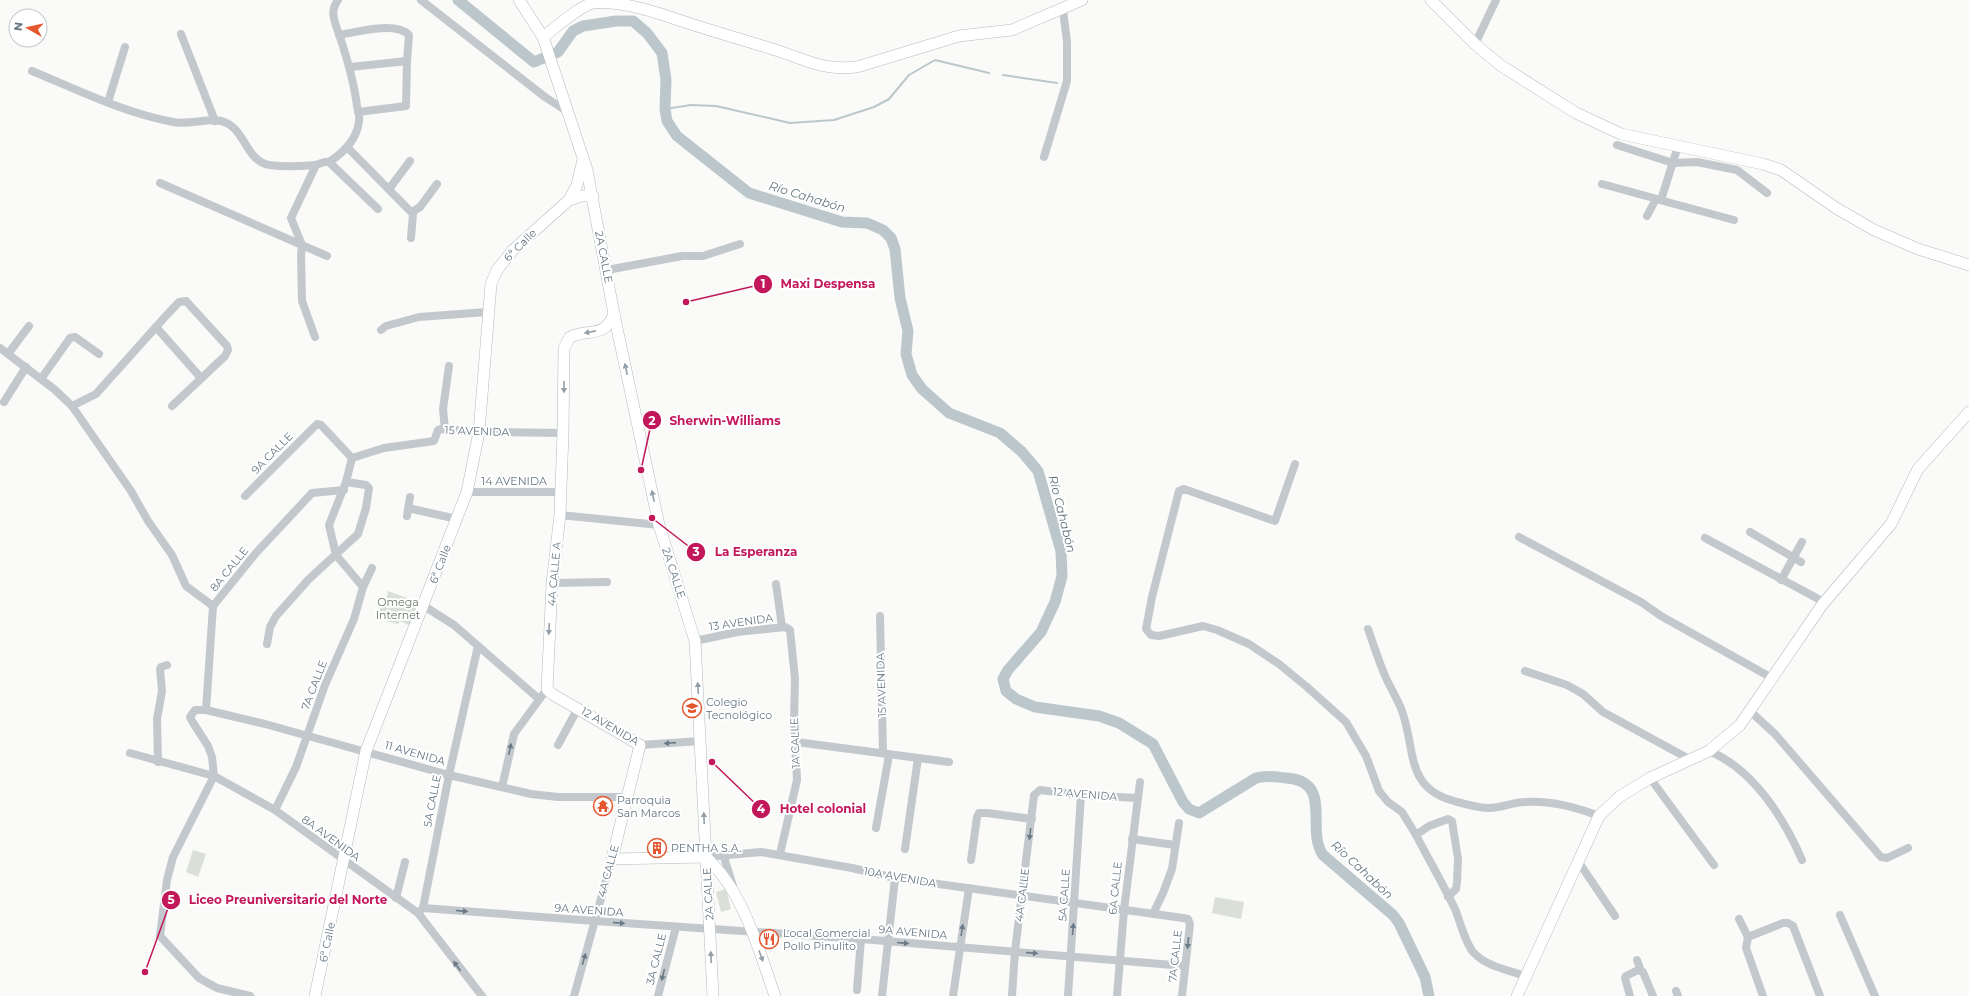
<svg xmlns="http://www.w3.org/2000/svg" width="1969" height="996" font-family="Montserrat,sans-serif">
<rect width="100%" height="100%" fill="#fafaf8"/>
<g fill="#dadfd7">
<polygon points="388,591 418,602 409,625 400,621 398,624 382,620 378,614 383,603 386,602"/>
<polygon points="193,850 206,854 198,877 186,872"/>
<polygon points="726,889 731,909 721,912 716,892"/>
<polygon points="1215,897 1244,902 1241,919 1212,913"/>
</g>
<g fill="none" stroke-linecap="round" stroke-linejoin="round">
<g stroke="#bbc7cb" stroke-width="2">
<polyline points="1003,75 1057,83"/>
<polyline points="665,109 691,105 716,106 790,123 834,120 874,107 889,99 909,75 935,60 989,73"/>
</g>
<path stroke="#bbc7cb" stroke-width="11" d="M 458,0 L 534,62 L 558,52 L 573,31 L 583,26 L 616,21 L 633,21 L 647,33 L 662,53 L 666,80 L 665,109 L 667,121 L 677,136 L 749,193 L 842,222 L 867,223 L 883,230 L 891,238 L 895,249 L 900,298 L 908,331 L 906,354 L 912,375 L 922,389 L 949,413 L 1000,433 L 1022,452 L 1038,471 L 1061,551 L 1062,576 L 1055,602 L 1041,632 L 1008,670 L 1003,679 L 1006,691 L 1016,699 L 1035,707 L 1099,716 L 1119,723 L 1153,744 L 1183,802 L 1189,809 L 1199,813 L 1256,778 C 1267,775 1276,777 1287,778 C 1334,782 1305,829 1323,855 L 1393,915 L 1399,923 L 1425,977 L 1429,996"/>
<g stroke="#b5babe" stroke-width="12">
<g id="major">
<polyline points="519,0 543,37 587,170 614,314 659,525 695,641 713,996"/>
<polyline points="1431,0 1475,44 1500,65 1576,113 1621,134 1763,164 1781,170 1836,208 1874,230 1918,249 1969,265"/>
<path d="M 543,37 C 555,28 580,6 593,3 C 616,0 649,10 670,17 C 704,29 738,38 772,49 C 806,59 820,71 857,67 L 959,36 L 1012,30 L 1082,0"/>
<polyline points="569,200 582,196 593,196"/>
<path d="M 614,314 C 604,339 590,328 570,337 L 564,348 L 563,433 L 560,515 L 552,583 L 547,689 L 552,694 L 640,745 L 612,859 L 706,857"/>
<path d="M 706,857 C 744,893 758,948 775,996"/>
<polyline points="315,996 366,751 467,492 479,432 491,284 497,270 513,250 569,200 577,185 583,160"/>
<polyline points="1517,996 1599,816 1619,797 1650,778 1709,751 1740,725 1822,605 1891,524 1918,469 1969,412"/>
</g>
</g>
<g stroke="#c3c8cc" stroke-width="8">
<polyline points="421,0 545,97 568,112"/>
<polyline points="181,34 215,121"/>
<path d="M 339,35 C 356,32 396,21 409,35 L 407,61 L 406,106 L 358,112"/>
<polyline points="1475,44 1496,0"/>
<polyline points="350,67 407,61"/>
<path d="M 32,71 C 78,90 124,113 173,122 C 189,125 207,118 221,121 C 243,126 245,155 263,163 C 272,168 304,166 315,165 C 320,164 324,161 329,162 C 343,153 357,139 359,121 C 360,116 358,111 357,106 C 354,81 347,58 339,34 C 335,22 329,12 338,0"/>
<polyline points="108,102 125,47"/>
<polyline points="1617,145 1673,163 1697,162 1737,170 1767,193"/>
<polyline points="347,147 413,214 411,238"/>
<polyline points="1044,157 1067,81 1067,42 1063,10"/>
<polyline points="329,162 378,209"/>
<polyline points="160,183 327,256"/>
<polyline points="1602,184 1661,200 1678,146"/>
<polyline points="389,189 410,161"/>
<polyline points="412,212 420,207 437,184"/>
<polyline points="1647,216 1656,199 1734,220"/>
<polyline points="607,270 682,256 703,256 740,244"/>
<polyline points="156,327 201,378"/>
<polyline points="381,330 386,326 419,317 487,312"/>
<polyline points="315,337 302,301 301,255 302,245 291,218 316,165"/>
<polyline points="0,348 54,389 72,406 131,491 148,521 172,555 186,586 213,606"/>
<polyline points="8,354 29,326"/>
<polyline points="41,379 70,338 75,337 99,354"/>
<polyline points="4,402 26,367"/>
<polyline points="72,406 96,394 164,318 179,302 186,301 227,346 228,350 225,356 172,406"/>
<polyline points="445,429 443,409 449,366"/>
<polyline points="352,458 384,448 434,441 438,430 441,429 479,432 563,433"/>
<polyline points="352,458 346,482 329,525 336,555 363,587"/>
<polyline points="1295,464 1275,521 1184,489 1179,491 1152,597 1146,629 1151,635 1159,636 1203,626 1217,630 1249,644 1279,664 1307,687 1346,722 1366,756 1379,791 1388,802 1402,812 1416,835"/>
<polyline points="467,492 560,492"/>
<polyline points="245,496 317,424 321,425 352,458"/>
<polyline points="408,508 457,519"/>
<polyline points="560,515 659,525"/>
<polyline points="407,516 410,497"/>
<polyline points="1750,532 1801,562"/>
<polyline points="1519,537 1641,602 1661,616 1772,678"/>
<polyline points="1705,538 1824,602"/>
<polyline points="1781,580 1802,542"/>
<polyline points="552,583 607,582"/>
<polyline points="776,584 782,627"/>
<polyline points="424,606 454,625 539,699"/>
<polyline points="880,616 883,753"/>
<path d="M 1368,629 C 1374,646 1379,662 1386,678 C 1391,689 1398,700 1402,711 C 1416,750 1405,788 1454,801 C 1465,804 1478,808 1489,808 C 1502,808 1513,802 1525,802 C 1550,800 1576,807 1599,816"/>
<polyline points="695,641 737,632 785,627 790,630 795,679 794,720 797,780 780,854"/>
<polyline points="267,644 270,627 276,616 309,579 358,534 366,508 369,488 366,485 346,482"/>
<polyline points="1525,671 1567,685 1583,694 1603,712 1691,760"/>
<polyline points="206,710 213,606 256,553 312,493 344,490"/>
<polyline points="1750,711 1775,734 1881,857 1887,858 1908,848"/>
<polyline points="796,742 949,762"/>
<polyline points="558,745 578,708"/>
<polyline points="640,745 701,741"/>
<path d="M 1709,751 C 1753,769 1784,818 1802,860"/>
<polyline points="130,753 214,776 275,810 418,913 482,996"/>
<polyline points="158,762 157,719 162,691 160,669 161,667 167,665"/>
<polyline points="1650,778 1714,865"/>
<polyline points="502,787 514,734 547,689"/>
<polyline points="275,810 296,767 325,685 354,619 363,587 372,568"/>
<polyline points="876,828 889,755"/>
<polyline points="1132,839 1175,845"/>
<polyline points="905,849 918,758"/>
<polyline points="723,854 733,886"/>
<polyline points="706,857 761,852 852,868 895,878 1183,918 1188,919 1190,924 1182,996"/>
<polyline points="971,860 977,817 979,813 987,813 1032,819"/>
<polyline points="1578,861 1615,916"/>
<path d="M 1448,897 L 1456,889 L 1457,882 L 1458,859 L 1452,821 L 1448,819 L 1429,826 L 1416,835 C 1429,860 1443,884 1455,909 C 1460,921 1466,946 1475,954 C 1488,967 1509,970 1525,976"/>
<polyline points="396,898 405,862"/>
<polyline points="423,908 595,921 861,939 1185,966"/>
<polyline points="419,912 423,908 449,775 478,646"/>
<polyline points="1153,914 1163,893 1172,869 1179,823"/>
<polyline points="1840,915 1875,996"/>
<polyline points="1739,919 1748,937"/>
<polyline points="1637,960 1641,971"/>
<polyline points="857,990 861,939"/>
<polyline points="1676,991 1678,996"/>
<polyline points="250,996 217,988 199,978 160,936 167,880 173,857 214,776 212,757 208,746 192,721 190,717 195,710 206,710 265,724 449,775 531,794 558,797 627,797"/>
<polyline points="574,996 612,859"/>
<polyline points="658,996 676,927"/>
<polyline points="882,996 895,878"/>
<polyline points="953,996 969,888"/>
<polyline points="1012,996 1015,951 1034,795 1040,790 1081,795 1137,798"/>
<polyline points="1068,996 1081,795"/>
<polyline points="1117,996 1124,910 1140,782"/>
<polyline points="1630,996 1625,978 1626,976 1638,970 1643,972 1653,996"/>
<polyline points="1763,996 1746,948 1748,937 1783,923 1788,923 1793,926 1820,996"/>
</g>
<use href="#major" stroke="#fff" stroke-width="11"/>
</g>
<defs><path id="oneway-solid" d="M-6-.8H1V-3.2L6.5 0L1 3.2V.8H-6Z"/></defs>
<g fill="#939fa8">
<use href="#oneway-solid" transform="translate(590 332) rotate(169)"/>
<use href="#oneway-solid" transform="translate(626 369) rotate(-102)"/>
<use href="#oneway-solid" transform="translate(564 387) rotate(90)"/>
<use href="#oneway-solid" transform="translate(653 496) rotate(-102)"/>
<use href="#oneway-solid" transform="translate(549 629) rotate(93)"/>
<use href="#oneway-solid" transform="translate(698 688) rotate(-93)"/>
<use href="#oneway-solid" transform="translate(704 818) rotate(-92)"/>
<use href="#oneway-solid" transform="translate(761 956) rotate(70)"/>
<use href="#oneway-solid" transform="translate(711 957) rotate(-92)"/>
</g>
<g fill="#6a7a87">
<use href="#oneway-solid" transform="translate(670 743) rotate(176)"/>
<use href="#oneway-solid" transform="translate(510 749) rotate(-78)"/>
<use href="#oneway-solid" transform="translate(1030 834) rotate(97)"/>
<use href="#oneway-solid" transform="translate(462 911) rotate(5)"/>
<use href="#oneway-solid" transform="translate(619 923) rotate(4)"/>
<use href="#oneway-solid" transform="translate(1073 929) rotate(-85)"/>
<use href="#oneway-solid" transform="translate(962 930) rotate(-81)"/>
<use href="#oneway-solid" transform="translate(903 943) rotate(5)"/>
<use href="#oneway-solid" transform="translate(1188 943) rotate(96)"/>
<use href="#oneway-solid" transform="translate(1032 953) rotate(5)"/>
<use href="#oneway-solid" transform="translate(584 959) rotate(-74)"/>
<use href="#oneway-solid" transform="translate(457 966) rotate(-127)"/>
<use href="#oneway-solid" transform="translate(663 975) rotate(104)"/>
</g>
<defs>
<g id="school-ring" transform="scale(1)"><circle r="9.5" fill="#fff" stroke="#e4572e" stroke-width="1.5"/><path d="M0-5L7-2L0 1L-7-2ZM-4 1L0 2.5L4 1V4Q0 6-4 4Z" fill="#e4572e"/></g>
<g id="temple-ring" transform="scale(1)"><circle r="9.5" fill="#fff" stroke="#e4572e" stroke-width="1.5"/><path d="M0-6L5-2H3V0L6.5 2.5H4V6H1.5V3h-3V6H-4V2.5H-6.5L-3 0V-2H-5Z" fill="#e4572e"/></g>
<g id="building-ring" transform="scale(1)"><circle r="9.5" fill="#fff" stroke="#e4572e" stroke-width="1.5"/><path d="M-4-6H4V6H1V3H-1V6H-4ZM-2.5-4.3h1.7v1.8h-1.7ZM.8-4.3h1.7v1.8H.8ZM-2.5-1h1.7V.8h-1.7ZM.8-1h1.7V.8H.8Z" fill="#e4572e"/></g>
<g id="restaurant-ring" transform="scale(1)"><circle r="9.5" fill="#fff" stroke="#e4572e" stroke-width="1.5"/><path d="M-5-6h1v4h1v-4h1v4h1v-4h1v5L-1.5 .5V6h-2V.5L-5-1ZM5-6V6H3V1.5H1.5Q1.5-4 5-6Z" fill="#e4572e"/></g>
</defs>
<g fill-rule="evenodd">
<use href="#school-ring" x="692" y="708"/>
<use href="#temple-ring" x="603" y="806"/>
<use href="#building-ring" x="657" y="848"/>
<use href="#restaurant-ring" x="769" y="939"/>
</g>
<g text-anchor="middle" stroke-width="4" stroke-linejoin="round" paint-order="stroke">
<g font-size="11" fill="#657683" stroke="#fff">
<text transform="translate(520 245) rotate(-45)" y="4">6ª Calle</text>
<text transform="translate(604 257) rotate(79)" y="4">2A CALLE</text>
<text transform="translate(477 431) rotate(2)" y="4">15 AVENIDA</text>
<text transform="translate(272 453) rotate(-45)" y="4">9A CALLE</text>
<text x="514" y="485">14 AVENIDA</text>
<text transform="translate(440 564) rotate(-69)" y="4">6ª Calle</text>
<text transform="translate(229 569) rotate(-51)" y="4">8A CALLE</text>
<text transform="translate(674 573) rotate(72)" y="4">2A CALLE</text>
<text transform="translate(554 574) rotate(-85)" y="4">4A CALLE A</text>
<text transform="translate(741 622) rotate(-8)" y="4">13 AVENIDA</text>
<text transform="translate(314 685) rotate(-69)" y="4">7A CALLE</text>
<text transform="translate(881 685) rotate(-92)" y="4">15 AVENIDA</text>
<text transform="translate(610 726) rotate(30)" y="4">12 AVENIDA</text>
<text transform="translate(795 743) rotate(-92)" y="4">1A CALLE</text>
<text transform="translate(415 753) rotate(16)" y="4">11 AVENIDA</text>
<text transform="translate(1085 794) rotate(5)" y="4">12 AVENIDA</text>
<text transform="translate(432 801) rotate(-79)" y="4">5A CALLE</text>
<text transform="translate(331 838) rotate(36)" y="4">8A AVENIDA</text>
<text transform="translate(608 871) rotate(-75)" y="4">4A CALLE</text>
<text transform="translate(900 877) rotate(10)" y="4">10A AVENIDA</text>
<text transform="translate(1115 888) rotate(-84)" y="4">6A CALLE</text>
<text transform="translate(708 894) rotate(-93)" y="4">2A CALLE</text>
<text transform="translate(1022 895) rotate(-83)" y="4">4A CALLE</text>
<text transform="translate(1064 895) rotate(-86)" y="4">5A CALLE</text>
<text transform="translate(589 910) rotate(4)" y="4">9A AVENIDA</text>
<text transform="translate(913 932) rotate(5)" y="4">9A AVENIDA</text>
<text transform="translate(327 942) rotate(-78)" y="4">6ª Calle</text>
<text transform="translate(1175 956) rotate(-84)" y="4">7A CALLE</text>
<text transform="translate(656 959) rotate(-76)" y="4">3A CALLE</text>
</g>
<g font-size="11" fill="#687a64" stroke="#fff">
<text x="398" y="606">Omega<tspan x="398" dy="13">Internet</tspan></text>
</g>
<g font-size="11" fill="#657683" stroke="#fff" text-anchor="start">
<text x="706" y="706">Colegio<tspan x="706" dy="13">Tecnológico</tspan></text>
<text x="617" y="804">Parroquia<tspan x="617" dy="13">San Marcos</tspan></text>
<text x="671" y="852">PENTHA S.A.</text>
<text x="783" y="937">Local Comercial<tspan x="783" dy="13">Pollo Pinulito</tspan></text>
</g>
<g font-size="12" font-style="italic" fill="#60757c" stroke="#fff">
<text transform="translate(807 197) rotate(17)" y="4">Río Cahabón</text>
<text transform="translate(1062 514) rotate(76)" y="4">Río Cahabón</text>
<text transform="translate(1362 870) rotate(43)" y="4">Río Cahabón</text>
</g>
</g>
<path fill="none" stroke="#c2185b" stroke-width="1.5" d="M686 302L763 284M641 470L652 420M652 518L696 552M712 762L761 809M145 972L171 900"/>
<g fill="#c2185b" stroke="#fff" stroke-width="1.5">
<circle cx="686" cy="302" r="4"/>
<circle cx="641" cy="470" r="4"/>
<circle cx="652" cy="518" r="4"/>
<circle cx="712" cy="762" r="4"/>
<circle cx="145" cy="972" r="4"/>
<circle cx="763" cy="284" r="10"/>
<circle cx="652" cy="420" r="10"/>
<circle cx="696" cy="552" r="10"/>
<circle cx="761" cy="809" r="10"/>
<circle cx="171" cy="900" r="10"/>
</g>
<g font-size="12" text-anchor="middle" font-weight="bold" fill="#fff">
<text x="763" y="288">1</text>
<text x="652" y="425">2</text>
<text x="696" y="556">3</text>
<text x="761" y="813">4</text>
<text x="171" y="904">5</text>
</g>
<g font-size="12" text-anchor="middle" font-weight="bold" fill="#c2185b" stroke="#fff" stroke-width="4" stroke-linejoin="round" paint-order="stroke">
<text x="828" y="288">Maxi Despensa</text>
<text x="725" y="425">Sherwin-Williams</text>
<text x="756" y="556">La Esperanza</text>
<text x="823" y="813">Hotel colonial</text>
<text x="288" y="904">Liceo Preuniversitario del Norte</text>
</g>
<g transform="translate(28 28) rotate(278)"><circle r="19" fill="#ffffff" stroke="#c1c8cd"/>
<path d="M0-3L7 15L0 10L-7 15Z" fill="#e4572e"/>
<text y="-6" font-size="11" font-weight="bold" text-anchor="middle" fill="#657683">N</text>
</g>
</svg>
